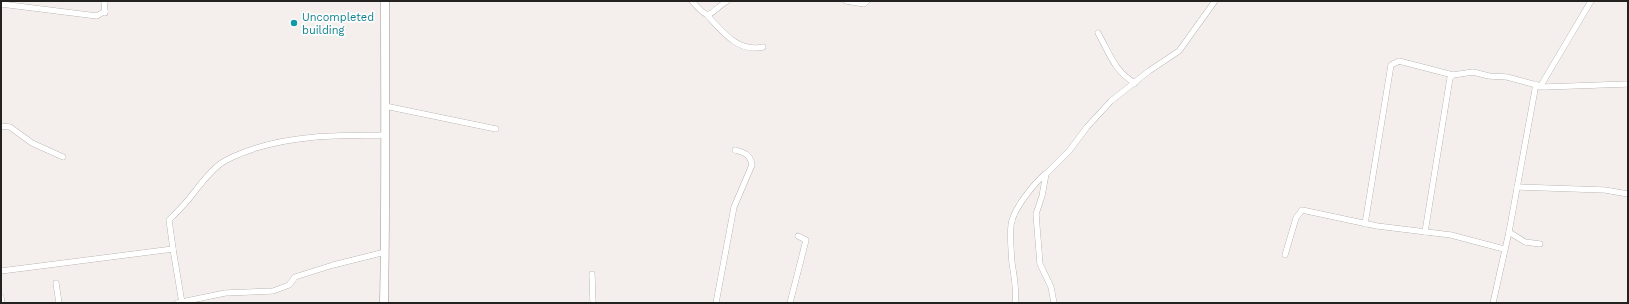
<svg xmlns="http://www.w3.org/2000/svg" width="1629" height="304" font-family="'Work Sans',sans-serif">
<rect width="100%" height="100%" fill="#f4efec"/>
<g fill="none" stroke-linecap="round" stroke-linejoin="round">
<g stroke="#9c9794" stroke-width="6">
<g id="street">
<polyline points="104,1 105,13"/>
<path d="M 692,1 C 711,23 707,14 727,1"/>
<polyline points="846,1 864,4 867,1"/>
<polyline points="1,4 97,16 105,11"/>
<path d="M 707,15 C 723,32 738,53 763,47"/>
<path d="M 1098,33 C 1110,54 1114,71 1135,83"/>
<polyline points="1540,87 1591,1"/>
<polyline points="385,106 496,129"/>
<polyline points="1,126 10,127 32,143 63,157"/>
<polyline points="1517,187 1605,190 1628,194"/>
<polyline points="1365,224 1391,65 1399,61 1453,75"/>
<polyline points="1425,232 1450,78 1453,75 1473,72 1489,76 1507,77 1544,87 1628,84"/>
<polyline points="1509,232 1525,242 1540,244"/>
<path d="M 173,249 L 169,220 C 175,214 182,207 188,200 C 198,188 207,174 220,164 C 231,156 244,152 256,148 C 301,134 340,136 386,135"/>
<polyline points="1285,255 1296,218 1302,210 1377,226 1451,235 1504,249"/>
<polyline points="1,271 173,249 182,303"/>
<polyline points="592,274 593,303"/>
<polyline points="56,283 59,303"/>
<polyline points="1,297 2,303"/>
<polyline points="177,303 225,293 273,291 289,285 295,277 333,265 385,252"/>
<path d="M 716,303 L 734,207 L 752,165 C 750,154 745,153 735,150"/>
<polyline points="790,303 806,240 798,236"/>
<path d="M 1015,303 C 1017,290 1014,276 1012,263 C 1011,251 1010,237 1011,225 C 1013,209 1033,185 1045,174"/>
<polyline points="1054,303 1051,287 1040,264 1036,214 1042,196 1046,174 1069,151 1087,127 1111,101 1149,71 1179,51 1215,1"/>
<polyline points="1493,303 1509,232 1536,84"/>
</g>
</g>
<g stroke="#9c9794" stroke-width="9">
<path id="secondary" d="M 384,303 C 386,202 385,102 385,1"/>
</g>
<use href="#street" stroke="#fff" stroke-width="5.5"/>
<use href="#secondary" stroke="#fff" stroke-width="8"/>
</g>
<circle fill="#0f9aa8" stroke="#fefdfd" stroke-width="1.5" cx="294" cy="23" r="4"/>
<g text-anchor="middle" stroke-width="3.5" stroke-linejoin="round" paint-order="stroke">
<g font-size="11" fill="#0d838f" stroke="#fefdfd" text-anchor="start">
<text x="302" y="21">Uncompleted<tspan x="302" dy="13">building</tspan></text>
</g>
</g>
<rect width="1629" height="304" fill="none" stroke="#242221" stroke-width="4"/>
</svg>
